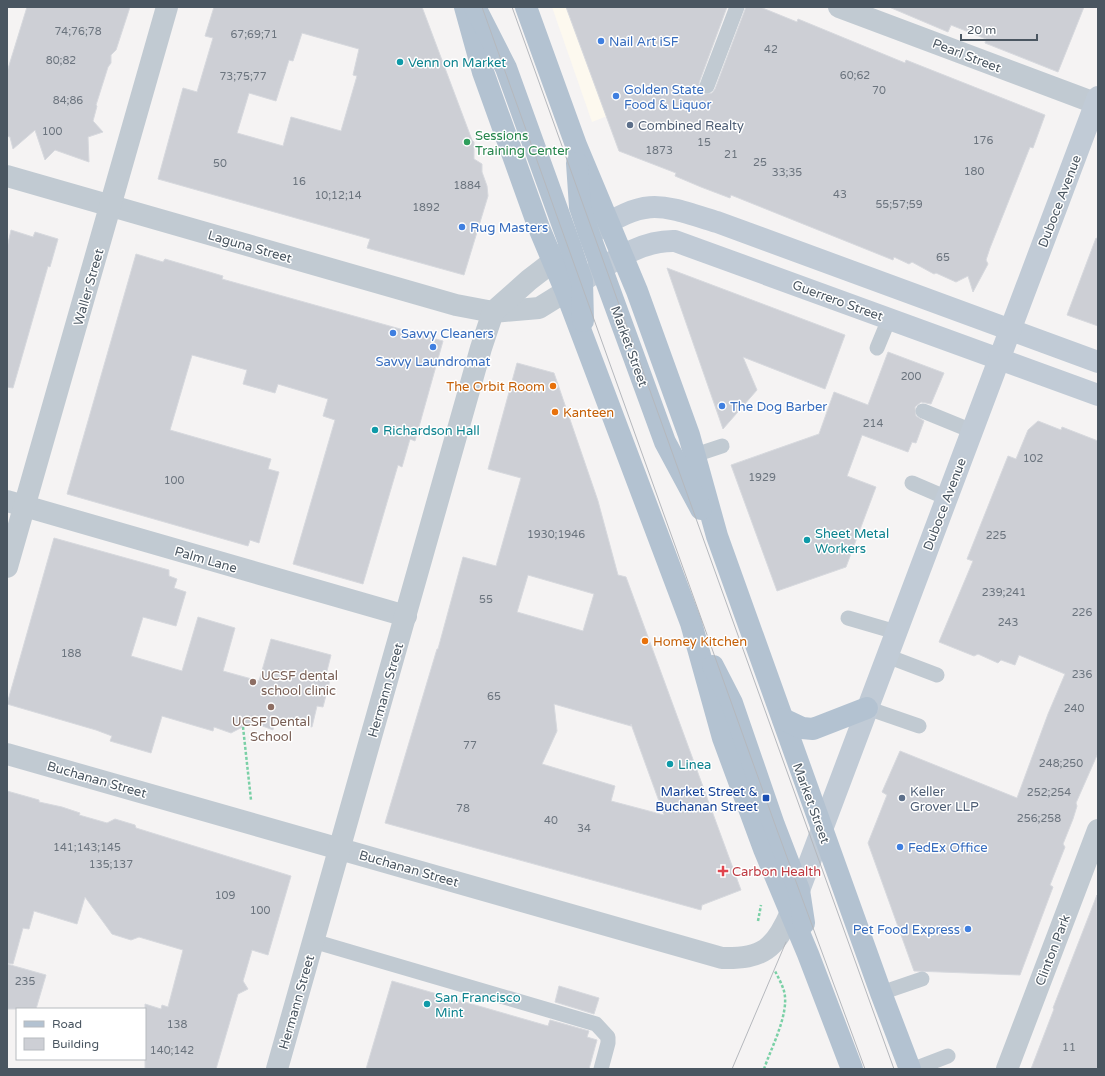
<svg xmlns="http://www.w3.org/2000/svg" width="1105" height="1076" font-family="'Varela Round',sans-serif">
<rect width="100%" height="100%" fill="#f5f3f3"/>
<polygon fill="#fdf9ef" points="552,7 665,7 675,89 592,122"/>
<g fill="#cdcfd5" stroke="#d7d9de" fill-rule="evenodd">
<polygon points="27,7 130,7 116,50 111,55 111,63 108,67 96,105 97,106 93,121 103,132 88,137 89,162 55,150 45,160 35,130 13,149 10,137 7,136 7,72"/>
<path d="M 214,7 L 422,7 L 472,140 L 474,142 L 474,159 L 482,164 L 482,172 L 487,186 L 488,196 L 464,275 L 367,248 L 370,239 L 158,179 L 183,88 L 197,92 L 213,38 L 205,36 ZM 302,33 L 359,49 L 353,75 L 357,76 L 341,131 L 291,117 L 283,146 L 237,133 L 249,93 L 276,101 L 289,60 L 293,61 Z"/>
<polygon points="566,7 727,7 699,83 700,91 704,94 712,93 715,89 746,7 760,7 797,22 798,19 905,63 906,60 1045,115 1033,148 1030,147 990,248 986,260 988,264 973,292 968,276 956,282 936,273 934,274 912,262 909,264 894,257 893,260 731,195 730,198 701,187 675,176 676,173 619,151"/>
<polygon points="889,7 1084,7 1058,72 985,43 986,39 951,25 948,32"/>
<polygon points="11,230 33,237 35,232 58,239 50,267 48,266 13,388 7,387 7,248"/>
<polygon points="1096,238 1098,239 1098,326 1067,315"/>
<polygon points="136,254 163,262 165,259 223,276 222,279 443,341 415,441 410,439 402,467 398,465 363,584 293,564 335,420 323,416 328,399 278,384 275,393 243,384 247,370 192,355 170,430 271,459 268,469 279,472 259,543 250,540 248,546 67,494"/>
<polygon points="667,268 845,335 825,389 743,357 757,390 723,429"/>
<polygon points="888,352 944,373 931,404 921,402 915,407 916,416 924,421 916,443 912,442 908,452 862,435 847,476 876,487 846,567 777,591 731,465 819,434 834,392 868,405"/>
<path d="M 517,363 L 554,373 L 598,501 L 618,575 L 626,577 L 741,890 L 702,905 L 701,910 L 385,823 L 437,649 L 438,649 L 463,557 L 496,566 L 521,478 L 488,469 ZM 528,575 L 594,594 L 583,631 L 517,612 ZM 554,704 L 631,726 L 631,724 L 664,815 L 611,801 L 615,786 L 542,764 L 557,731 Z"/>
<polygon points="1038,421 1061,430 1062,427 1098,441 1098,753 1076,803 1077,806 1073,819 1063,844 1065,847 1050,885 1053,887 1020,975 914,971 868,843 887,795 882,792 900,751 1017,798 1048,714 1065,674 1019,655 1015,665 1001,660 998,663 978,654 974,656 939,642 973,561 967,559 1008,456 1016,459 1028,430"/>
<polygon points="54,538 169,570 169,576 177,579 174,588 186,592 176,626 143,617 131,656 182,671 198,617 235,628 223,671 259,681 271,639 331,655 326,675 331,676 323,707 317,706 312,727 275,717 273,730 252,722 231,733 214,727 213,731 162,716 151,753 110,741 112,736 96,730 7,704"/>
<polygon points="7,791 39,800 39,802 62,807 80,813 79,815 107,823 115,819 135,825 136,828 291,876 268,955 252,950 243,981 248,989 238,994 216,1069 145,1069 145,1004 161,1009 162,1005 168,1007 183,950 139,937 131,940 112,934 85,897 77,924 34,911 29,929 23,928 13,964 7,963"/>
<polygon points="1097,895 1098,1069 1031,1069 1054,1009 1053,1008"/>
<polygon points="7,964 46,975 36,1009 7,1009"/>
<polygon points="392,981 548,1026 550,1020 589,1031 587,1037 597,1040 589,1069 366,1069"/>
<polygon points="559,986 599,998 594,1014 555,1002"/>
</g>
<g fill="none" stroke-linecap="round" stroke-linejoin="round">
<g stroke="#7ad0a6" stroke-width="2.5" stroke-dasharray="3 2" stroke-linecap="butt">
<polyline points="243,727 251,800"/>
<polyline points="758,921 761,905"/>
<path d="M 764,1069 C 771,1048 790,1013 784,991 C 782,984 778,977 775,971"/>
</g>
<g stroke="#c1cad2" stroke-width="15">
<polyline points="707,86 737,7"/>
<polyline points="877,348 889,319"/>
<polyline points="923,411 972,431"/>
<polyline points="695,455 722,446"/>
<polyline points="912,483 947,498"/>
<polyline points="848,618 896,632"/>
<polyline points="887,656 937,675"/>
<polyline points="867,708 919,726"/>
<polyline points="313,941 596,1024 608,1037 608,1043 601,1069"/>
<polyline points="881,993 922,979"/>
<polyline points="914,1069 948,1056"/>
</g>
<g stroke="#c1cad2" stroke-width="22">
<polyline points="839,7 1095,103"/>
<polyline points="7,176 456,305 493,312 539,308 581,282"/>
<polyline points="7,501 406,616"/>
<polyline points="7,567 167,7"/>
<path d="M 7,754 L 722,958 C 763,959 775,949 791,912"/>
<polyline points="277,1069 481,348 493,312 529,280 568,250"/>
<polyline points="1007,1069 1098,830"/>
</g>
<g stroke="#c1cbd6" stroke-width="22">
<path d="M 593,232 C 648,197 658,204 717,222 L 1098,362"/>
<path d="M 582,281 C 611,263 639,240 675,241 L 1098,395"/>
<polyline points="795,901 1098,97"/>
</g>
<g stroke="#b3c2d1" stroke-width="22">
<polyline points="465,7 483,72 539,228 566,292 691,623 723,738 764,849 808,954 852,1069"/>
<polyline points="475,7 506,68 571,248 582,281 583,321"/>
<polyline points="526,7 576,145 637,291 689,435 717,536 881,993 910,1069"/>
<polyline points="577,163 580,207 589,234 665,442 701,509"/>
<polyline points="713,666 732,703 774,825 799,890 804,923"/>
<polyline points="783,719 802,728 813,729 867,708"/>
</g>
<g stroke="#b5b8bd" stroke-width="1">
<polyline points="482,7 777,830 865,1069"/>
<polyline points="512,7 894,1069"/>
<polyline points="732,1069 786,942"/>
</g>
</g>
<g fill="#3f7fe0" stroke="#fff" stroke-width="1.5">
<circle cx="601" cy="41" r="4"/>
<circle cx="616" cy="96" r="4"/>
<circle cx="462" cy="227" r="4"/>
<circle cx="393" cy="333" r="4"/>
<circle cx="433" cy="347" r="4"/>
<circle cx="722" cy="406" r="4"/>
<circle cx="900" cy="847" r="4"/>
<circle cx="968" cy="929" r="4"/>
</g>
<g fill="#0f9aa8" stroke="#fff" stroke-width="1.5">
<circle cx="400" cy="62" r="4"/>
<circle cx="375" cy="430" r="4"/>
<circle cx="807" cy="540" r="4"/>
<circle cx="670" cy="764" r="4"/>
<circle cx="427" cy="1004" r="4"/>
</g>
<g fill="#5c6f8a" stroke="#fff" stroke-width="1.5">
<circle cx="630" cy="125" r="4"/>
<circle cx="902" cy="798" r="4"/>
</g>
<circle fill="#2e9e5b" stroke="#fff" stroke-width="1.5" cx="467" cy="142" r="4"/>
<g fill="#e8710a" stroke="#fff" stroke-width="1.5">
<circle cx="553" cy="386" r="4"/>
<circle cx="555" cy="412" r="4"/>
<circle cx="645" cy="641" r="4"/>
</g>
<g fill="#8d6e63" stroke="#fff" stroke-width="1.5">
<circle cx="253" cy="682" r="4"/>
<circle cx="271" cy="707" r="4"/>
</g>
<rect fill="#1a4fb4" stroke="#fff" stroke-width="1.5" x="762" y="794" width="8" height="8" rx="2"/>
<path fill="#e0444e" stroke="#fff" stroke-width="1.5" d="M721 865h4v4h4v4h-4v4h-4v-4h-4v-4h4z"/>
<g text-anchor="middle" stroke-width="3" stroke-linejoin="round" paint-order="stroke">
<g font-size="11" fill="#6b747e">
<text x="78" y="35">74;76;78</text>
<text x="254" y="38">67;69;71</text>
<text x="771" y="53">42</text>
<text x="61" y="64">80;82</text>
<text x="855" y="79">60;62</text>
<text x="243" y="80">73;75;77</text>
<text x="879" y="94">70</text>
<text x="68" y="104">84;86</text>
<text x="52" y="135">100</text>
<text x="983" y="144">176</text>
<text x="704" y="146">15</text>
<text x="659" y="154">1873</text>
<text x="731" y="158">21</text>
<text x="760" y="166">25</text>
<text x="220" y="167">50</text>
<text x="974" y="175">180</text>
<text x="787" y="176">33;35</text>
<text x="299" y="185">16</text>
<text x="467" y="189">1884</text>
<text x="840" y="198">43</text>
<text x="338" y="199">10;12;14</text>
<text x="899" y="208">55;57;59</text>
<text x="426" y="211">1892</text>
<text x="943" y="261">65</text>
<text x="911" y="380">200</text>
<text x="873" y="427">214</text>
<text x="1033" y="462">102</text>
<text x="762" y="481">1929</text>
<text x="174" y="484">100</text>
<text x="556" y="538">1930;1946</text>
<text x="996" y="539">225</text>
<text x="1004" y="596">239;241</text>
<text x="486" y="603">55</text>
<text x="1082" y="616">226</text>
<text x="1008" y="626">243</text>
<text x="71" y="657">188</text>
<text x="1082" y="678">236</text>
<text x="494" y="700">65</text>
<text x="1074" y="712">240</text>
<text x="470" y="749">77</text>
<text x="1061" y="767">248;250</text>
<text x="1049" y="796">252;254</text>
<text x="463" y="812">78</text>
<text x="1039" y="822">256;258</text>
<text x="551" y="824">40</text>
<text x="584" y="832">34</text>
<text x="87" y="851">141;143;145</text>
<text x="111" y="868">135;137</text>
<text x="225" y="899">109</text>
<text x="260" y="914">100</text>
<text x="25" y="985">235</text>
<text x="177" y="1028">138</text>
<text x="1069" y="1051">11</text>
<text x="172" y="1054">140;142</text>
</g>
<g font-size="13" fill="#366cbe" stroke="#fff" text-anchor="start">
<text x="609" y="46">Nail Art iSF</text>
<text x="624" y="94">Golden State<tspan x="624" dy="15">Food &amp; Liquor</tspan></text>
<text x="470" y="232">Rug Masters</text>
<text x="401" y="338">Savvy Cleaners</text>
<text x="433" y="366" text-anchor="middle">Savvy Laundromat</text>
<text x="730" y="411">The Dog Barber</text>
<text x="908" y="852">FedEx Office</text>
<text x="960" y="934" text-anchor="end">Pet Food Express</text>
</g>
<g font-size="13" fill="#4a5661" stroke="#fff">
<text transform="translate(967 55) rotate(21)" y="5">Pearl Street</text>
<text transform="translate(1059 201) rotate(-69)" y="5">Duboce Avenue</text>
<text transform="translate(250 246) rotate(16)" y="5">Laguna Street</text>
<text transform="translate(88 287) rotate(-74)" y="5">Waller Street</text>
<text transform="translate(838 300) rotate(20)" y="5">Guerrero Street</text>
<text transform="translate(630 346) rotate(70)" y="5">Market Street</text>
<text transform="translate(944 504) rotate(-69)" y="5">Duboce Avenue</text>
<text transform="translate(206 559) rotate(16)" y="5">Palm Lane</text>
<text transform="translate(385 690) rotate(-74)" y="5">Hermann Street</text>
<text transform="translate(97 779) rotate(16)" y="5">Buchanan Street</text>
<text transform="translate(812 803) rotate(70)" y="5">Market Street</text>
<text transform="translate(409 868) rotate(16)" y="5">Buchanan Street</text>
<text transform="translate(1052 950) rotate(-69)" y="5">Clinton Park</text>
<text transform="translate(296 1002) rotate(-74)" y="5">Hermann Street</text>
</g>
<g font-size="13" fill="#0d838f" stroke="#fff" text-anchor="start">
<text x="408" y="67">Venn on Market</text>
<text x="383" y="435">Richardson Hall</text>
<text x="815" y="538">Sheet Metal<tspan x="815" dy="15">Workers</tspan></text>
<text x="678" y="769">Linea</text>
<text x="435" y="1002">San Francisco<tspan x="435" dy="15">Mint</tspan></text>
</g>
<g font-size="13" fill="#4e5e75" stroke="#fff" text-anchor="start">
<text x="638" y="130">Combined Realty</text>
<text x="910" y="796">Keller<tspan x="910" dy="15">Grover LLP</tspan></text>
</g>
<g font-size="13" fill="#27864d" stroke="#fff" text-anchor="start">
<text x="475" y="140">Sessions<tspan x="475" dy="15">Training Center</tspan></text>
</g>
<g font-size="13" fill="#c56008" stroke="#fff" text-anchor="start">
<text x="545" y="391" text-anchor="end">The Orbit Room</text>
<text x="563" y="417">Kanteen</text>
<text x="653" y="646">Homey Kitchen</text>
</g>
<g font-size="13" fill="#785e54" stroke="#fff" text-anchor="start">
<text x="261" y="680">UCSF dental<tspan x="261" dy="15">school clinic</tspan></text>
<text x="271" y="726" text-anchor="middle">UCSF Dental<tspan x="271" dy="15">School</tspan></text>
</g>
<g font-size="13" fill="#164399" stroke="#fff" text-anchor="end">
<text x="758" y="796">Market Street &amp;<tspan x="758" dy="15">Buchanan Street</tspan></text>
</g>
<g font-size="13" fill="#be3a42" stroke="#fff" text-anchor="start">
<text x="732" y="876">Carbon Health</text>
</g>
</g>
<rect width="1105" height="1076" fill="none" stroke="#4a5661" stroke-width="16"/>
<rect x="16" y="1008" width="130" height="52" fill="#ffffff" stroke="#b7bbc0"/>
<rect x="24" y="1021" width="20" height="6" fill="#b3c2d1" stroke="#b7bbc0"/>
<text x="52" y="1028" font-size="12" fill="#4a5661">Road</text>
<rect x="24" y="1038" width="20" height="12" fill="#cdcfd5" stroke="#b7bbc0"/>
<text x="52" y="1048" font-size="12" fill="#4a5661">Building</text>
<path d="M961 34v6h76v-6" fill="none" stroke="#4a5661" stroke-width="2"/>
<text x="967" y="34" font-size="12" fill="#4a5661" stroke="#ffffff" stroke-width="3" paint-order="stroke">20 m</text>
</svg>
